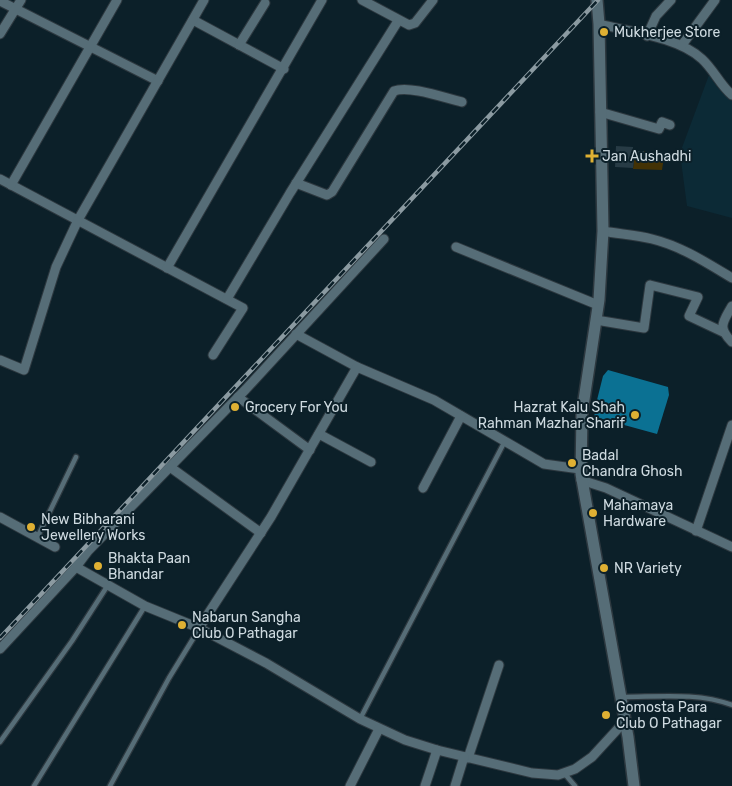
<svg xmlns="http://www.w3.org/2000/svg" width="732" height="786" font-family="Rubik,sans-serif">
<rect width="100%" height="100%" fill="#0c2029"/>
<polygon fill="#0c2a36" points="709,75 718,88 732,101 732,218 687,206 680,153"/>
<polygon fill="#433205" points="644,151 664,157 662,170 633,169 634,160 644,160"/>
<polygon fill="#0b7193" points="608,370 668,387 669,395 657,434 595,417 594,412 603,376"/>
<polygon fill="#273b45" points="616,146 633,147 633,151 644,151 644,160 634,160 633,168 615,167"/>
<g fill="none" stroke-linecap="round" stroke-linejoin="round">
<g stroke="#2d383f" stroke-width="7">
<g id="service">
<polyline points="38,536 76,457"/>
<path d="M 621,697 C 658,697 697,692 732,705"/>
<polyline points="360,719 505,441"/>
<polyline points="0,742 72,641 108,585"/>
<polyline points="564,773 575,786"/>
<polyline points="34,786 145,606"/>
<polyline points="110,786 169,678 199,629"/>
</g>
</g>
<g stroke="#2d383f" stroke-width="11">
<g id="minor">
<polyline points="362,0 409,25 415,23 433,0"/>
<polyline points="0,1 158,81"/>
<polyline points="193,20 284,69"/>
<path d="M 599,24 C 631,32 678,37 702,59 C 714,70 720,85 732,95"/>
<polyline points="0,34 21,0"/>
<polyline points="647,36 656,16 671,0"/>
<polyline points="239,45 265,3"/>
<polyline points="682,45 715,0"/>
<polyline points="600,112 659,129 662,122 670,125"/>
<polyline points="0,179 243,308 213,355"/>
<path d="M 296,183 L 327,195 L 332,192 L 394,91 C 409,85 445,98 462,102"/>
<polyline points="11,185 117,0"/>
<path d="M 603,231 C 619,234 636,235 652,239 C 681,246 707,263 732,278"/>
<polyline points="456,247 598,305"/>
<polyline points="167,268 322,0"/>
<polyline points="227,299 290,193 398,21"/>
<path d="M 732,306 C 723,322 717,327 732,342"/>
<polyline points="596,320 644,328 650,285 698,297 689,316 723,332"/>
<polyline points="296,334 357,367 434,400 544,464 580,469"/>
<polyline points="0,360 24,370 56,267 78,220 204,0"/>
<polyline points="238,397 310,450"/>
<polyline points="319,434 371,462"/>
<polyline points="170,467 261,533"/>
<polyline points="581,480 606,488 732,547"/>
<polyline points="423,488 461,416"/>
<polyline points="0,517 55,547"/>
<polyline points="696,531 732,425"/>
<polyline points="76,567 145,606 199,628 266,663 360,719 405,740 437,750 532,773 558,775 575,769 592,757 625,721"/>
<polyline points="199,628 271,517 357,367"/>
<polyline points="0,649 76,567 88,551 246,389 384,239"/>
<polyline points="468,758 499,665"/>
<polyline points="350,786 379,729"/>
<polyline points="425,786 437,750"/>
<polyline points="455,786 464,757"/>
</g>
</g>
<g stroke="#2d383f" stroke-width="14">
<polyline id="tertiary" points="597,0 599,24 603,231 599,300 582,413 581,474 628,737 634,786"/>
</g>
<use href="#service" stroke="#566d77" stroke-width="4.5"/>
<use href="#minor" stroke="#566d77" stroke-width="9"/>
<use href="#tertiary" stroke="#566d77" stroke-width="11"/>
<g stroke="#8b9aa1" stroke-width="4.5">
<polyline id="rail" points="0,638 598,0"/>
</g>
<use href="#rail" stroke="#0c2029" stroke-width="2.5" stroke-dasharray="8" stroke-linecap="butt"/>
</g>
<g fill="#dfb033" stroke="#0c2029" stroke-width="2">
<circle cx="604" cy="32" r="5"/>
<path d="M589.5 148.5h5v5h5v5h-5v5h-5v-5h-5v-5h5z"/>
<circle cx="235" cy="407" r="5"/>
<circle cx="635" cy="415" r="5"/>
<circle cx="572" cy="463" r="5"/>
<circle cx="593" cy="513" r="5"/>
<circle cx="31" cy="527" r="5"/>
<circle cx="98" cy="566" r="5"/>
<circle cx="604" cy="568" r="5"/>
<circle cx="182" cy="625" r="5"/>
<circle cx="606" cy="715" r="5"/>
</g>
<g text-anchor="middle" stroke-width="4" stroke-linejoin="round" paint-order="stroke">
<g font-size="14" fill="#cedae0" stroke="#0c2029" text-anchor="start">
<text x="614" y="37">Mukherjee Store</text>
<text x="602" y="161">Jan Aushadhi</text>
<text x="245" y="412">Grocery For You</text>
<text x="625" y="412" text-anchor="end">Hazrat Kalu Shah<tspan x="625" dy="16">Rahman Mazhar Sharif</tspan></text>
<text x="582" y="460">Badal<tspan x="582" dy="16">Chandra Ghosh</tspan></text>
<text x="603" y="510">Mahamaya<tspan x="603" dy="16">Hardware</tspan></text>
<text x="41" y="524">New Bibharani<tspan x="41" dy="16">Jewellery Works</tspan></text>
<text x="108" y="563">Bhakta Paan<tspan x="108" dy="16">Bhandar</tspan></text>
<text x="614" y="573">NR Variety</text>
<text x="192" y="622">Nabarun Sangha<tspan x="192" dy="16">Club O Pathagar</tspan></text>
<text x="616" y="712">Gomosta Para<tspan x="616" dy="16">Club O Pathagar</tspan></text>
</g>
</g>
</svg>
